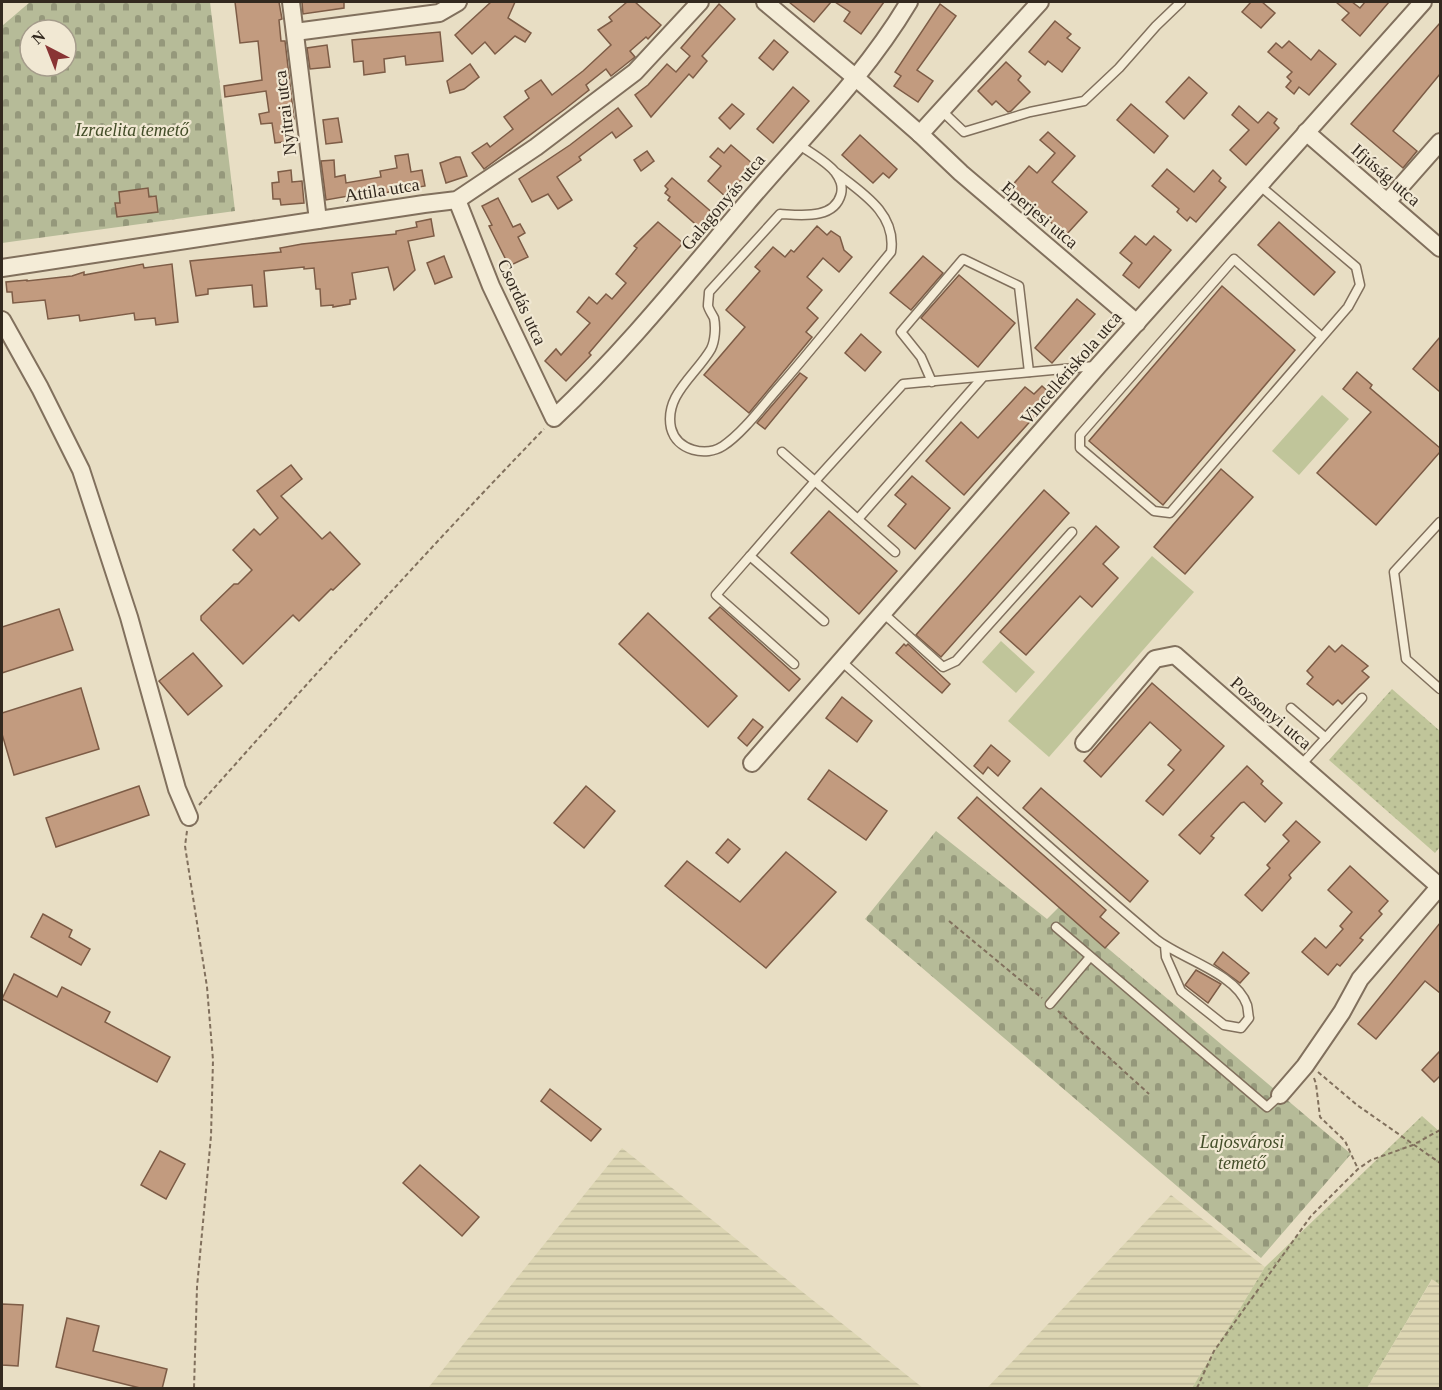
<svg xmlns="http://www.w3.org/2000/svg" width="1442" height="1390" font-family="Georgia,serif">
<defs>
<pattern id="farmland-rules" width="6" height="5" patternUnits="userSpaceOnUse" patternTransform="scale(1.5)"><rect width="6" height="5" fill="#ddd6b3"/><path d="M0 2.5h6" fill="none" stroke="#beb89a"/></pattern>
<pattern id="cemetery-stones" width="16" height="16" patternUnits="userSpaceOnUse" patternTransform="scale(1.5)"><rect width="16" height="16" fill="#b6bb98"/><path d="M2 7V4a2 2 0 0 1 4 0v3zM10 15v-3a2 2 0 0 1 4 0v3z" fill="#95987b"/></pattern>
<pattern id="park-dots" width="8" height="8" patternUnits="userSpaceOnUse" patternTransform="scale(1.5)"><rect width="8" height="8" fill="#c0c59a"/><path d="M2 2h.1M6 6h.1" fill="none" stroke="#a5a984" stroke-width="1.8" stroke-linecap="round"/></pattern>
</defs>
<rect width="100%" height="100%" fill="#e8dec4"/>
<g fill="url(#farmland-rules)">
<polygon points="622,1148 923,1388 428,1388"/>
<polygon points="1171,1195 1265,1267 1192,1388 987,1388"/>
<polygon points="1433,1278 1440,1285 1440,1388 1367,1388"/>
</g>
<g fill="#c0c59a">
<polygon points="1322,395 1349,419 1299,475 1272,451"/>
<polygon points="1152,556 1194,592 1049,757 1008,721"/>
<polygon points="1001,641 1035,672 1016,693 982,662"/>
</g>
<g fill="url(#cemetery-stones)" fill-rule="evenodd">
<path d="M 30,2 L 210,2 L 235,211 L 2,243 L 2,26 ZM 30,30 L 66,30 L 66,66 L 30,66 Z"/>
<polygon points="936,831 1047,919 1059,907 1351,1154 1261,1258 865,919"/>
</g>
<g fill="url(#park-dots)">
<polygon points="1392,689 1440,731 1440,847 1435,853 1329,760"/>
<polygon points="1422,1116 1440,1132 1440,1285 1432,1279 1367,1388 1192,1388 1265,1267"/>
</g>
<g fill="#c29b7f" stroke="#7d5c46" stroke-width="1.5">
<polygon points="235,2 279,2 282,19 279,20 281,41 285,41 294,119 289,120 292,141 275,143 272,123 261,124 259,114 269,112 266,91 225,97 224,86 262,80 258,41 240,43"/>
<polygon points="302,2 344,2 344,8 303,14"/>
<polygon points="491,2 515,2 508,18 531,33 525,42 515,36 495,54 485,42 472,54 455,35"/>
<polygon points="627,2 635,2 661,25 648,39 646,37 630,51 635,57 611,76 606,69 586,85 589,90 565,109 484,169 472,153 487,143 490,147 513,129 504,117 529,98 525,91 541,80 552,95 583,71 611,45 598,30 612,21 609,17"/>
<polygon points="789,2 831,2 814,22"/>
<polygon points="835,2 884,2 861,34 844,21 850,12"/>
<polygon points="1251,2 1262,2 1275,13 1261,28 1242,12"/>
<polygon points="1336,2 1352,2 1360,8 1365,2 1389,2 1360,36 1342,20 1349,13"/>
<polygon points="719,4 735,19 702,56 707,61 693,78 689,74 651,117 635,95 648,85 667,64 676,72 690,56 681,48"/>
<polygon points="940,4 956,16 917,70 933,81 918,102 894,86 901,76 895,72"/>
<polygon points="1055,21 1071,34 1067,38 1080,48 1062,72 1048,61 1045,65 1029,52"/>
<polygon points="1440,23 1440,74 1393,131 1417,151 1403,168 1351,124"/>
<polygon points="440,32 443,61 406,65 405,56 384,59 385,72 364,75 363,61 354,62 352,40"/>
<polygon points="774,40 788,52 773,70 759,58"/>
<polygon points="1289,41 1311,60 1319,50 1336,64 1309,95 1299,87 1294,94 1286,87 1291,81 1287,77 1292,72 1268,52 1276,43 1282,48"/>
<polygon points="327,45 330,67 310,69 307,48"/>
<polygon points="1006,62 1021,76 1018,80 1030,92 1011,111 1008,112 996,101 992,105 978,91"/>
<polygon points="470,64 479,77 464,89 450,93 447,81"/>
<polygon points="1189,77 1207,93 1184,119 1166,102"/>
<polygon points="793,87 809,101 773,143 757,129"/>
<polygon points="732,104 744,114 730,129 719,118"/>
<polygon points="1131,104 1168,136 1154,153 1117,120"/>
<polygon points="1239,106 1258,123 1268,112 1277,119 1274,123 1279,128 1246,165 1230,150 1249,130 1232,115"/>
<polygon points="618,108 632,126 616,138 612,132 579,157 581,160 557,177 572,200 558,209 548,194 532,202 519,179 570,145"/>
<polygon points="338,118 342,142 326,144 323,120"/>
<polygon points="1048,132 1075,156 1052,182 1087,212 1066,235 1010,188 1029,166 1037,173 1055,153 1040,140"/>
<polygon points="860,135 897,169 889,178 883,173 873,183 842,155"/>
<polygon points="731,145 754,165 726,197 708,181 721,166 710,157 718,148 724,153"/>
<polygon points="647,151 654,161 641,171 634,160"/>
<polygon points="408,154 411,172 422,170 425,186 383,193 383,190 326,200 321,161 334,160 335,177 345,175 346,183 381,177 380,171 397,168 395,156"/>
<polygon points="456,157 460,157 467,176 446,183 440,163"/>
<polygon points="1167,169 1194,192 1213,170 1221,178 1219,181 1226,187 1196,222 1190,217 1187,221 1177,212 1179,209 1152,186"/>
<polygon points="291,170 292,182 302,181 304,203 281,205 280,199 273,199 272,183 279,182 278,172"/>
<polygon points="672,178 714,214 701,229 668,200 670,197 665,193 668,189 665,186"/>
<polygon points="148,188 149,197 156,196 158,212 117,217 115,203 120,203 119,192"/>
<polygon points="498,198 513,227 520,224 525,233 518,237 528,257 509,266 489,226 492,225 482,206"/>
<polygon points="431,219 434,236 408,241 415,270 394,290 388,267 352,273 356,299 350,300 350,304 333,307 333,305 321,306 320,289 316,289 314,268 304,269 304,267 264,271 267,306 254,307 252,285 208,289 208,294 196,296 190,261 281,252 280,248 302,244 396,234 396,231 417,227 416,222"/>
<polygon points="658,222 683,243 589,353 591,355 566,381 545,361 556,349 561,355 590,323 577,312 589,297 597,304 606,294 612,299 626,283 616,274 637,248 634,246"/>
<polygon points="1279,222 1335,272 1314,295 1258,245"/>
<polygon points="817,226 827,235 831,231 840,237 844,250 852,257 839,272 823,258 807,277 822,290 807,308 818,318 806,332 812,337 749,413 704,375 745,327 726,310 760,271 755,267 773,247 785,257 791,250 794,252"/>
<polygon points="1135,236 1146,245 1154,236 1171,250 1139,288 1123,275 1132,263 1120,253"/>
<polygon points="444,256 452,277 435,284 427,263"/>
<polygon points="923,256 943,273 911,310 890,293"/>
<polygon points="143,264 144,268 172,264 178,322 156,325 155,318 135,320 134,313 80,321 79,315 48,319 45,300 13,303 12,292 7,292 6,282 27,280 27,281 72,276 84,272 84,275"/>
<polygon points="959,275 1015,323 978,367 921,318"/>
<polygon points="1222,286 1295,350 1163,505 1089,441"/>
<polygon points="1077,299 1095,314 1052,363 1035,348"/>
<polygon points="861,334 881,352 865,371 845,353"/>
<polygon points="1440,337 1440,392 1413,369"/>
<polygon points="1357,372 1372,385 1370,388 1440,448 1440,452 1376,525 1317,473 1371,412 1343,389"/>
<polygon points="800,373 807,378 765,429 757,423"/>
<polygon points="1042,386 1053,396 964,495 926,461 961,422 978,438 1025,387 1034,394"/>
<polygon points="291,465 302,479 281,496 322,539 330,532 360,564 333,590 331,589 299,621 293,615 243,664 201,620 201,616 234,584 238,584 252,570 233,550 254,529 260,535 278,518 257,491"/>
<polygon points="1221,469 1253,497 1185,574 1154,547"/>
<polygon points="912,476 950,508 915,549 888,526 906,504 895,495"/>
<polygon points="1044,490 1069,513 941,657 916,635"/>
<polygon points="829,511 897,571 859,614 791,553"/>
<polygon points="1096,526 1119,547 1103,564 1118,578 1092,607 1080,596 1026,655 1000,632"/>
<polygon points="720,607 800,679 789,691 709,618"/>
<polygon points="59,609 73,650 2,673 2,627"/>
<polygon points="648,613 737,696 708,727 619,644"/>
<polygon points="904,644 906,646 908,644 950,684 942,693 896,653"/>
<polygon points="1342,645 1368,666 1362,671 1369,677 1342,704 1338,700 1333,705 1307,684 1313,677 1307,671 1329,646 1335,652"/>
<polygon points="193,653 222,686 188,715 159,681"/>
<polygon points="1152,683 1224,746 1163,815 1146,801 1174,770 1168,765 1181,750 1150,722 1101,777 1084,761"/>
<polygon points="81,688 99,749 14,775 2,734 2,713"/>
<polygon points="842,697 872,721 857,742 826,718"/>
<polygon points="753,719 763,727 747,746 738,738"/>
<polygon points="991,745 1010,761 998,776 988,767 983,774 974,766"/>
<polygon points="1247,766 1263,781 1261,784 1282,803 1265,822 1244,802 1241,803 1211,836 1214,838 1200,854 1179,835"/>
<polygon points="829,770 887,811 866,840 808,799"/>
<polygon points="139,786 149,815 56,847 46,818"/>
<polygon points="586,786 615,811 584,848 554,823"/>
<polygon points="1041,788 1148,881 1130,902 1023,808"/>
<polygon points="977,797 1106,910 1100,917 1119,933 1105,948 958,818"/>
<polygon points="1296,821 1320,842 1289,875 1291,878 1262,911 1245,895 1270,868 1267,865 1289,841 1283,835"/>
<polygon points="728,839 740,849 728,863 716,853"/>
<polygon points="786,852 836,892 766,968 665,886 687,861 740,902"/>
<polygon points="1350,866 1388,901 1379,911 1382,914 1360,938 1363,940 1340,966 1337,964 1328,975 1302,952 1315,938 1326,948 1343,929 1340,926 1352,912 1328,890"/>
<polygon points="43,914 72,930 69,937 90,949 81,965 31,937"/>
<polygon points="1440,923 1440,993 1425,981 1376,1039 1358,1024"/>
<polygon points="1223,952 1249,973 1240,983 1214,964"/>
<polygon points="1196,970 1221,984 1208,1003 1185,985"/>
<polygon points="14,974 57,997 62,987 110,1012 105,1022 170,1057 157,1082 2,999"/>
<polygon points="1440,1051 1440,1076 1434,1082 1422,1070"/>
<polygon points="550,1089 601,1129 591,1141 541,1101"/>
<polygon points="160,1151 185,1164 166,1199 141,1185"/>
<polygon points="420,1165 479,1217 462,1236 403,1183"/>
<polygon points="2,1304 23,1305 18,1366 2,1365"/>
<polygon points="67,1318 99,1326 93,1351 167,1369 162,1389 144,1389 56,1367"/>
</g>
<g fill="none" stroke-linecap="round" stroke-linejoin="round">
<g stroke="#81705d" stroke-width="11">
<g id="service">
<polyline points="942,111 964,132 1030,112 1084,101 1119,68 1156,26 1181,2"/>
<path d="M 798,144 C 809,152 826,161 835,172 C 840,179 843,185 841,194 C 834,220 801,215 780,214 L 709,292 C 709,296 708,302 708,306 C 709,310 712,314 714,318 C 716,327 715,341 711,349 C 696,375 664,395 671,428 C 677,451 706,457 723,446 C 743,433 764,404 780,386 C 818,342 854,297 891,252 C 897,213 861,192 834,171"/>
<polyline points="1259,185 1356,267 1360,285 1348,307 1170,513 1154,511 1080,448 1080,435 1234,259 1322,337"/>
<polyline points="932,382 921,357 901,332 963,259 1019,286 1029,372"/>
<polyline points="782,452 895,552"/>
<polyline points="858,519 982,378"/>
<polyline points="1440,522 1394,572 1406,659 1440,689"/>
<polyline points="750,556 716,595 794,664"/>
<polyline points="883,613 943,667 956,661 1072,532"/>
<polyline points="824,621 750,556 815,481 903,384 1095,366"/>
<path d="M 841,661 C 946,754 1049,849 1156,939 C 1181,959 1236,973 1247,1005 C 1248,1009 1248,1014 1249,1018 L 1241,1028 L 1224,1025 L 1181,991 L 1166,957 L 1165,946"/>
<polyline points="1291,708 1326,738"/>
<polyline points="1301,765 1362,698"/>
<polyline points="1056,927 1267,1107 1280,1095"/>
<polyline points="1050,1004 1090,957"/>
</g>
</g>
<g stroke="#81705d" stroke-width="20">
<g id="minor">
<polyline points="291,2 318,220"/>
<polyline points="765,2 856,78 920,134 961,173 1137,323"/>
<polyline points="295,32 439,13 458,2"/>
<polyline points="1306,132 1440,248"/>
<polyline points="920,134 1040,2"/>
<path d="M 457,200 L 491,286 L 554,418 C 624,352 684,277 746,204 C 802,138 865,76 909,2"/>
<polyline points="1387,202 1440,142"/>
<polyline points="2,268 424,204 457,200 536,147 635,72 700,2"/>
<polyline points="2,320 40,388 81,470 129,617 177,789 189,817"/>
<polyline points="1084,743 1155,659 1175,655 1440,887"/>
<polyline points="752,763 1098,366 1423,2"/>
<polyline points="1280,1095 1305,1066 1342,1012 1360,979 1440,886"/>
</g>
</g>
<g stroke="#81705d" stroke-width="2" stroke-dasharray="4.5 3" stroke-linecap="butt">
<path d="M 199,805 C 312,678 426,551 544,429"/>
<polyline points="187,831 185,846 207,987 213,1060 211,1136 197,1287 194,1388"/>
<polyline points="949,921 1042,998"/>
<polyline points="1058,1011 1149,1094"/>
<polyline points="1318,1072 1357,1105 1440,1163"/>
<polyline points="1314,1078 1316,1084 1320,1117 1345,1141 1358,1169"/>
<polyline points="1197,1388 1214,1351 1311,1216 1358,1169 1371,1160 1413,1145 1440,1130"/>
</g>
<use href="#service" stroke="#f4ecd7" stroke-width="8"/>
<use href="#minor" stroke="#f4ecd7" stroke-width="16"/>
</g>
<g text-anchor="middle" stroke-width="4.5" stroke-linejoin="round" paint-order="stroke">
<g font-size="18" fill="#33291f" stroke="#f1e8d3">
<text transform="translate(285 113) rotate(-97)" y="6">Nyitrai utca</text>
<text transform="translate(1386 175) rotate(41)" y="6">Ifjúság utca</text>
<text transform="translate(382 190) rotate(-9)" y="6">Attila utca</text>
<text transform="translate(723 202) rotate(-50)" y="6">Galagonyás utca</text>
<text transform="translate(1040 215) rotate(40)" y="6">Eperjesi utca</text>
<text transform="translate(522 302) rotate(65)" y="6">Csordás utca</text>
<text transform="translate(1071 368) rotate(-49)" y="6">Vincellériskola utca</text>
<text transform="translate(1271 713) rotate(41)" y="6">Pozsonyi utca</text>
</g>
<g font-size="18" font-style="italic" fill="#434d28" stroke="#f1e8d3">
<text x="132" y="136">Izraelita temető</text>
<text x="1242" y="1148">Lajosvárosi<tspan x="1242" dy="21">temető</tspan></text>
</g>
</g>
<rect width="1442" height="1390" fill="none" stroke="#33291f" stroke-width="6"/>
<g transform="translate(48 48) rotate(318)"><circle r="28" fill="#f1e8d3" stroke="#a59c8b" stroke-width="1.5"/>
<path d="M0-4.5L10 22L0 15L-10 22Z" fill="#893434"/>
<text y="-9" font-size="16" font-weight="bold" text-anchor="middle" fill="#33291f">N</text>
</g>
</svg>
